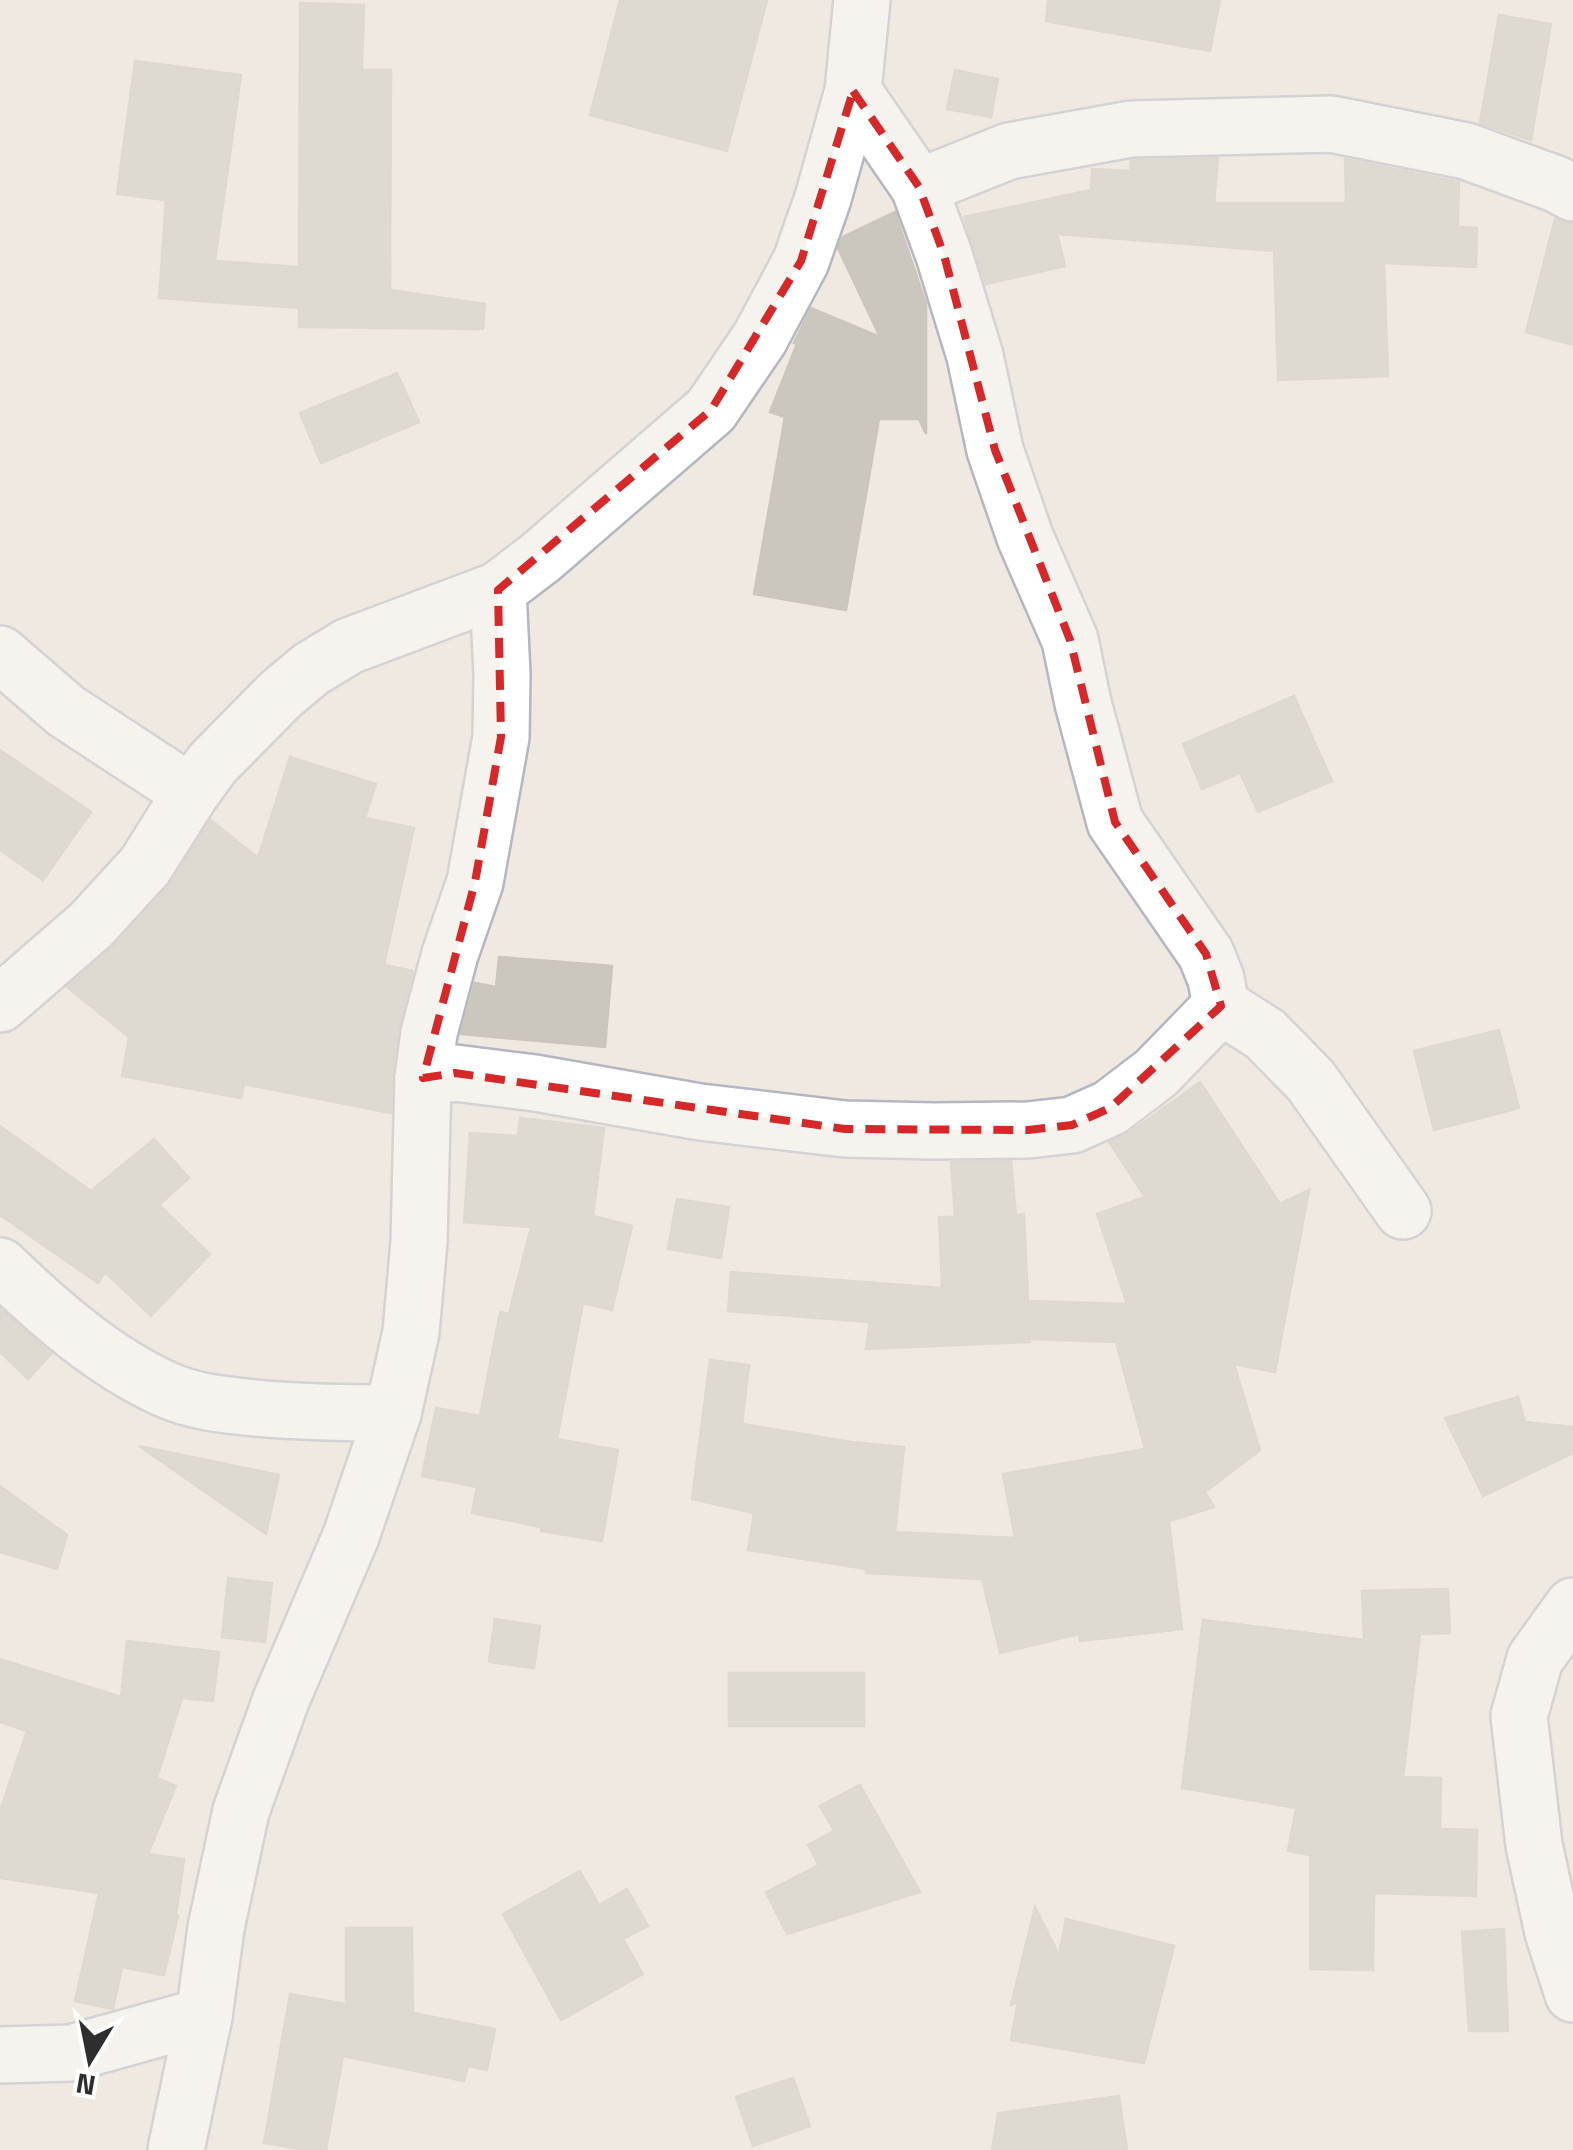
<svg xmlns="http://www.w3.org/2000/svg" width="1573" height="2150" font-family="'Titillium Web',sans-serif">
<rect width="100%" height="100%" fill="#efe9e1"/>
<g fill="#cbc7bf" stroke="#cbc5ba" stroke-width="2.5">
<polygon points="620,0 767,0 727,151 590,115"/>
<polygon points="1048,0 1220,0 1210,51 1046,21"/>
<polygon points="300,3 364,5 362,70 391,70 390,290 485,304 483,329 299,327 299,308 159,298 166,200 117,194 135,61 241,75 215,261 299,267"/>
<polygon points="1499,15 1551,24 1531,140 1480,123"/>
<polygon points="955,70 998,79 991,117 947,109"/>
<polygon points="1218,158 1214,203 1346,203 1345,159 1459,182 1458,227 1477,228 1476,267 1384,263 1388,376 1278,380 1274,251 1057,234 1065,266 986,284 964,217 1091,190 1092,169 1130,171 1131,161 1134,160"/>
<polygon points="895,212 926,304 926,434 919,419 879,419 846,610 754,594 785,417 770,412 797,344 794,343 811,308 880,337 838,248 843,237"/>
<polygon points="1555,219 1573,224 1573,345 1526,332"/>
<polygon points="397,373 419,422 321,463 300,413"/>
<polygon points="1294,696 1332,781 1258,812 1240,773 1202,789 1183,744"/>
<polygon points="0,750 91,812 43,880 0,850"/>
<polygon points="290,757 376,784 365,818 414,828 384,965 413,971 398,1029 392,1074 391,1113 244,1084 241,1098 122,1076 129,1037 67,987 114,946 168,887 211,820 258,858"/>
<polygon points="499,957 612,966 605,1047 461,1034 475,983 496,987"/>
<polygon points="1499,1030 1519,1108 1434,1130 1414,1051"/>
<polygon points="1200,1082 1280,1204 1309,1190 1275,1372 1234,1364 1260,1450 1205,1492 1214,1507 1169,1521 1182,1629 1080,1641 1079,1634 1000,1653 982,1579 866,1573 866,1569 748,1550 754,1513 692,1499 710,1360 749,1365 742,1424 852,1442 904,1447 895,1532 1015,1538 1003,1474 1145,1449 1116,1342 1029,1339 1030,1342 866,1349 870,1322 728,1311 731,1272 942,1288 939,1217 955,1217 951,1162 1011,1161 1016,1215 1024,1214 1028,1301 1127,1304 1097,1214 1145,1197 1109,1142 1129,1133"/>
<polygon points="520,1118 604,1128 593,1216 632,1226 612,1310 583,1303 557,1439 618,1450 602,1541 541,1531 541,1527 472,1513 477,1487 422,1476 436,1408 480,1416 500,1312 509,1314 531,1227 464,1222 470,1133 518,1136"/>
<polygon points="0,1126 91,1191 154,1139 189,1178 159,1205 210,1254 151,1316 105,1272 98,1283 0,1215"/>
<polygon points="677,1199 729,1207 721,1258 668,1249"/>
<polygon points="0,1309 51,1354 28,1379 0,1352"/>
<polygon points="1518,1397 1525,1422 1573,1427 1573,1453 1483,1496 1445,1418"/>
<polygon points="139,1446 279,1475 266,1534"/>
<polygon points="0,1486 67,1535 57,1569 0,1552"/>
<polygon points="228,1578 272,1583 265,1642 222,1637"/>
<polygon points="1448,1589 1450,1633 1420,1634 1403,1777 1441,1778 1440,1829 1477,1830 1476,1896 1374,1893 1373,1970 1310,1969 1310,1855 1288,1851 1296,1808 1182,1788 1203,1620 1364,1640 1362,1591"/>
<polygon points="495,1619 540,1626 534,1668 489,1662"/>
<polygon points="127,1641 219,1652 213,1701 182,1698 157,1778 176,1786 148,1854 184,1859 176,1916 178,1916 164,1975 122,1967 113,2009 75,2001 99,1893 0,1878 0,1811 27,1731 0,1722 0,1659 121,1697"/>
<rect x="729" y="1673" width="135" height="53"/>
<polygon points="860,1785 920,1892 787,1934 766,1892 819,1865 808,1845 834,1831 820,1806"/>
<polygon points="580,1871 599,1905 627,1889 648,1926 623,1939 643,1974 561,2020 503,1914"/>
<polygon points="1035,1907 1059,1955 1066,1919 1174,1946 1144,2063 1011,2040 1018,2002 1011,2005"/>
<polygon points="346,1928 412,1928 413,2013 495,2029 487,2070 468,2066 464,2081 343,2056 326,2150 306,2150 264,2143 290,1994 346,2004"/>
<polygon points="1504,1929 1508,2031 1469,2031 1462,1932"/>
<polygon points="793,2078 810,2126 753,2146 736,2097"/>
<polygon points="1119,2096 1127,2150 992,2150 998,2113"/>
</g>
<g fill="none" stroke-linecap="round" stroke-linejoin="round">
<g stroke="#b4b7c1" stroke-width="60">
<g id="minor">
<polyline points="919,187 1009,151 1131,129 1331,124 1466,151 1556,184 1573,193"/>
<polyline points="0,654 66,711 191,793"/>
<polyline points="0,1004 91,925 145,866 191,793 213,763 280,695 311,669 349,646 498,590 540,558 711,410 760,338 801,261 823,198 853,91 862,0"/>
<polyline points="1221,1006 1265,1034 1311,1081 1403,1211"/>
<polyline points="423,1078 455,1073 535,1083 700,1112 845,1129 934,1131 1028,1130 1072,1125 1110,1108 1156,1073 1221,1006 1216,979 1206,954 1115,822 1083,703 1070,640 1025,537 995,450 975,356 944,255 919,187 853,91"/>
<path d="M 0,1266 C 49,1313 103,1361 165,1389 C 193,1402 225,1405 255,1408 C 301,1412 347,1413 393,1413"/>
<polyline points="1573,1606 1535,1659 1519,1716 1534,1845 1553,1932 1573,1994"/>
<polyline points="0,2055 71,2053 204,2016"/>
<polyline points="176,2150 204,2016 216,1928 241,1811 281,1700 351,1536 393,1413 411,1332 419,1242 423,1078 429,1033 450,954 475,882 501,737 502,675 498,590"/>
</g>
</g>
<use href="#minor" stroke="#fff" stroke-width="55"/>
</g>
<path d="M0 0H1573V2150H0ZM 853,91 L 919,187 L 944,255 L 995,450 L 1070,640 L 1115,822 L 1206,954 L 1221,1006 L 1110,1108 L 1072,1125 L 1028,1130 L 845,1129 L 455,1073 L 423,1078 L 475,882 L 501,737 L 498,590 L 711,410 L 801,261 Z" fill="#efe9e1" fill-opacity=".55" fill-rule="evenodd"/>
<path fill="none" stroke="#d62828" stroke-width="8" stroke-dasharray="20 12" stroke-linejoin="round" d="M 853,91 L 919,187 L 944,255 L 995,450 L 1070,640 L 1115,822 L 1206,954 L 1221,1006 L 1110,1108 L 1072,1125 L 1028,1130 L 845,1129 L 455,1073 L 423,1078 L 475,882 L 501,737 L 498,590 L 711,410 L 801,261 Z"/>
<g transform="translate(90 2060) rotate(190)" stroke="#ffffff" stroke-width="8" paint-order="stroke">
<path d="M0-8L18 38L0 25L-18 38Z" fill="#2e2e2e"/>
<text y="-15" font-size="28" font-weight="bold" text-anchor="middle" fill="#2e2e2e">N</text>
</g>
</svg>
